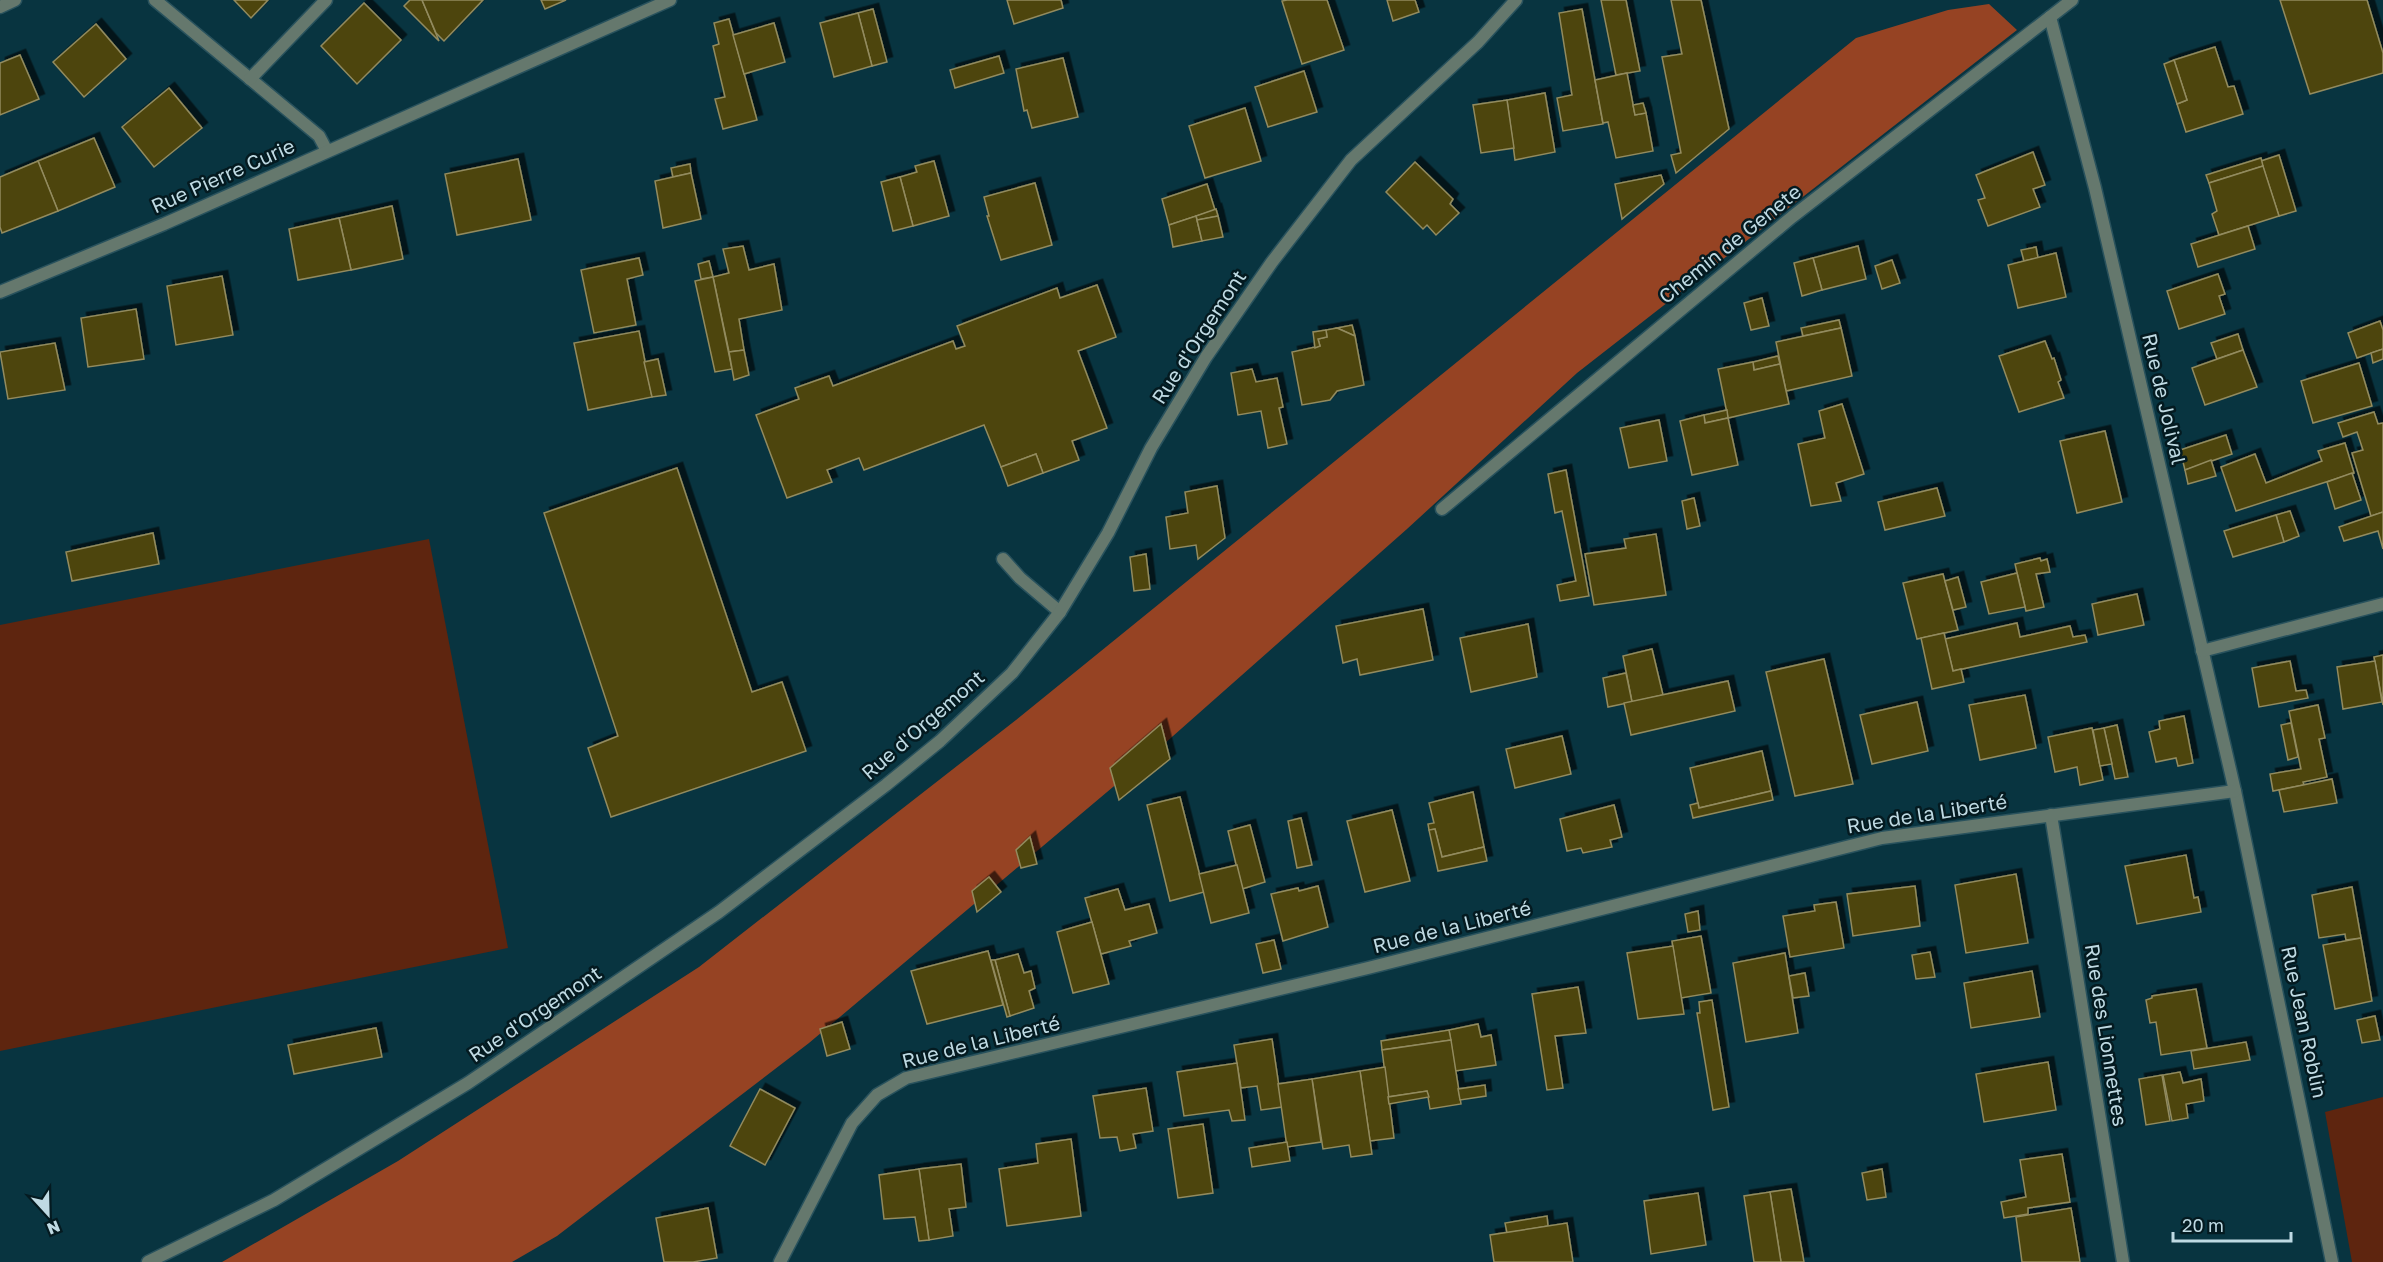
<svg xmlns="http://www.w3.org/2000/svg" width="2383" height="1262" font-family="'Golos Text',sans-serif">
<defs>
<filter id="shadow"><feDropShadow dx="5.5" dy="-5.5" stdDeviation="0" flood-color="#0009"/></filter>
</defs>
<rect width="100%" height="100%" fill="#083440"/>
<g fill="#5e250f">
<polygon points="429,539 508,948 0,1051 0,625"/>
<polygon points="2383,1097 2383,1262 2352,1262 2325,1112"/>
</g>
<polygon fill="#964323" points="1989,4 2017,30 1577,373 1407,529 1164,744 809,1043 557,1236 512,1262 222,1262 398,1161 699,967 1016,720 1856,38 1948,10"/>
<g fill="#4d440d" stroke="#928b5e" stroke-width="1.5" filter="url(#shadow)">
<polygon points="234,0 268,0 251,18"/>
<polygon points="410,0 422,0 439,41 404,6"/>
<polygon points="422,0 483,0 444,41 436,33"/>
<polygon points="541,0 566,0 545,9"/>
<polygon points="1007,0 1061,0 1063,8 1014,24"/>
<polygon points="1287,0 1327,0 1344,50 1302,64 1282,1"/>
<polygon points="1387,0 1415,0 1419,12 1393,21"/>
<polygon points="1601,0 1626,0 1640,71 1616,75"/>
<polygon points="1671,0 1701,0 1729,129 1676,173 1671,155 1681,153 1662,57 1682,54"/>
<polygon points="2280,0 2367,0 2383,53 2383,73 2310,94"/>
<polygon points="364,3 401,40 357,84 321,46"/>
<polygon points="873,9 887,62 872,66 858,13"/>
<polygon points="1582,9 1603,124 1563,131 1557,98 1572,95 1559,13"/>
<polygon points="858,13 872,66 834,77 820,23"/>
<polygon points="729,19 757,120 723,129 715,99 725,97 713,46 719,44 714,23"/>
<polygon points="774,23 785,62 744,74 733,35"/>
<polygon points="96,24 126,59 84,97 53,62"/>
<polygon points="2215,47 2228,87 2234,86 2243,114 2186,132 2177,104 2187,100 2174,60"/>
<polygon points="20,55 39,99 0,115 0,63"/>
<polygon points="999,56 1004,73 955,88 950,70"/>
<polygon points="1063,58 1078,117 1032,128 1027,110 1024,111 1016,69"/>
<polygon points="2174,60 2187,100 2177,104 2164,64"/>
<polygon points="1304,71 1317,112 1268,127 1255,87"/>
<polygon points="1627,73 1635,115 1646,113 1653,151 1616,158 1608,122 1603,123 1595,80"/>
<polygon points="169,88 202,128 154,167 122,127"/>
<polygon points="1545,93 1555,152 1515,160 1507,100"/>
<polygon points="1507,100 1514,148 1481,153 1473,105"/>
<polygon points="1643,103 1646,113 1635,115 1633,105"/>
<polygon points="1245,108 1261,161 1205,178 1189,126"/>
<polygon points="94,138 115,187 58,211 38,161"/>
<polygon points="2033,152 2045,185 2033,189 2040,207 1988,226 1978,200 1985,198 1976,175"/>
<polygon points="2279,155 2296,211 2279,216 2261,161"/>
<polygon points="2261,158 2263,166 2209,183 2206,175"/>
<polygon points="518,159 531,220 457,235 445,174"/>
<polygon points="38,161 58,211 2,233 0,227 0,177"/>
<polygon points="934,161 949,216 913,226 900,177 917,172 915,166"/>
<polygon points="1415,162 1453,199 1450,204 1459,213 1436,235 1427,225 1423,229 1386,192"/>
<polygon points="690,164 691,173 673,177 671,168"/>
<polygon points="2263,166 2279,216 2219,235 2212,214 2217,211 2209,183"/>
<polygon points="691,173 701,219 663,228 655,181"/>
<polygon points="1661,175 1664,184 1622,219 1615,184"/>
<polygon points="900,177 913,226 893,231 881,182"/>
<polygon points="1035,183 1052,245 1001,260 987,216 989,216 984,197"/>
<polygon points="1207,184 1215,210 1169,225 1162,199"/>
<polygon points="392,206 403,259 351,270 339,218"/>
<polygon points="1216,209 1218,216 1197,220 1196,216"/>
<polygon points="1196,216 1202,241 1173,247 1169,225"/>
<polygon points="1218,216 1223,237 1202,241 1197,220"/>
<polygon points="339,218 351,270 298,280 289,229"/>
<polygon points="2248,226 2255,249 2198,267 2191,244"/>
<polygon points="743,246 749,270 774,264 782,310 739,319 744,350 729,352 713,277 729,273 723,249"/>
<polygon points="1858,246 1866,279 1822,290 1813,258"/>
<polygon points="2036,247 2038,258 2024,261 2021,250"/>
<polygon points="2056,253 2066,297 2018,308 2008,265"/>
<polygon points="639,258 643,275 627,279 636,325 594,333 581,270"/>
<polygon points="1813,258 1822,290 1802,296 1794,263"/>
<polygon points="1892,260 1900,283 1882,289 1875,266"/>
<polygon points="709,261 713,277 701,279 698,264"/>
<polygon points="2218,274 2225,294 2219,296 2225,314 2179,329 2167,291"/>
<polygon points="222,276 233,335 176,345 167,286"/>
<polygon points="713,277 732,369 715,372 695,281"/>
<polygon points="1097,285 1116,337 1078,351 1107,428 1072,441 1079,460 1043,473 1036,454 1001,467 984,425 864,470 859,458 827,470 832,482 787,498 756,415 799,399 795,388 829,376 833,386 953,341 956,349 965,346 957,326 1057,288 1060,298"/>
<polygon points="1762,298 1769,326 1751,330 1744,303"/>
<polygon points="136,309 144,359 88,367 81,318"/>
<polygon points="1839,320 1841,328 1803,336 1801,328"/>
<polygon points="2380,321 2383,330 2383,349 2357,358 2348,333"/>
<polygon points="1352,325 1355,336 1337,328"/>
<polygon points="1337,328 1355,336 1364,385 1337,391 1330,400 1302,405 1292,352 1320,346 1318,339 1327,337 1326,330"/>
<polygon points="1841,328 1852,376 1786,391 1776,342"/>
<polygon points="1326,330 1327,337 1318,339 1320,346 1315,348 1313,332"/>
<polygon points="639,331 652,397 588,410 574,343"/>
<polygon points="2238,334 2243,350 2217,359 2211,343"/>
<polygon points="2045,341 2052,359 2054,358 2061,380 2058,382 2064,398 2019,412 1999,356"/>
<polygon points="55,343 65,390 8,399 0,352"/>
<polygon points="2383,349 2383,359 2373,363 2371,353"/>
<polygon points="744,350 749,375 734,380 729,352"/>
<polygon points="2243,350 2257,387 2205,405 2192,368"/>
<polygon points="1778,356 1780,364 1754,370 1753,362"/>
<polygon points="658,359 666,395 652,397 644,362"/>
<polygon points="1753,362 1754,370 1780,364 1789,404 1728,418 1718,369"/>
<polygon points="2359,363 2372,406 2313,423 2301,381"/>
<polygon points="1252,369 1256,382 1277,378 1283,407 1279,408 1287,444 1268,448 1261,411 1238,415 1231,373"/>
<polygon points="1842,404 1864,474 1836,483 1841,501 1811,506 1798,444 1825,438 1819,411"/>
<polygon points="1727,410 1728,418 1705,423 1704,415"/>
<polygon points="2374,412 2378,424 2383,423 2383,512 2371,516 2352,453 2363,450 2357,432 2343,437 2338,423"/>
<polygon points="1704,415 1705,423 1728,418 1738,465 1692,475 1680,421"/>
<polygon points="1659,420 1667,461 1629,468 1620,428"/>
<polygon points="2105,431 2122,502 2077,513 2060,441"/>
<polygon points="2226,435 2232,454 2185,470 2180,450"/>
<polygon points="2345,443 2354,473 2236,511 2221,467 2255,454 2266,483 2322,461 2318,451"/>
<polygon points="1036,454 1043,473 1008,486 1001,467"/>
<polygon points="2211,460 2216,476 2188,484 2185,470"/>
<polygon points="677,468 752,692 782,682 806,751 611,817 588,748 618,736 544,513"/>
<polygon points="1566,470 1589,596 1560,601 1557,585 1576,581 1562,511 1555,513 1548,474"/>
<polygon points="2352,473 2361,500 2335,509 2327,482"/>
<polygon points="1217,486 1225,538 1198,559 1196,545 1170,549 1166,517 1188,513 1185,492"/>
<polygon points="1937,488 1945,516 1885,530 1878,502"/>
<polygon points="1694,498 1700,526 1687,529 1682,501"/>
<polygon points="2290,511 2299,536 2284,542 2276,515"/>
<polygon points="2383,512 2383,549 2378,531 2344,541 2339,527"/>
<polygon points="2276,515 2284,542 2233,557 2224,531"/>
<polygon points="153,533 159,564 72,581 66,552"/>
<polygon points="1656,534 1666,595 1594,605 1585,554 1626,548 1624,539"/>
<polygon points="1146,554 1150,589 1134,591 1130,557"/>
<polygon points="2040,558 2041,561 2047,559 2050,572 2036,574 2044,607 2026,611 2015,564"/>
<polygon points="2017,573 2025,607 1989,614 1981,582"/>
<polygon points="1943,574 1958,630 1917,639 1903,583"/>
<polygon points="1958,577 1966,607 1953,610 1945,581"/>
<polygon points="2137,594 2144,625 2098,635 2092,604"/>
<polygon points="1423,609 1433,660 1360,675 1357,659 1343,663 1336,626"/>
<polygon points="2017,623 2020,637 2070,626 2073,637 2085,635 2087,642 1953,671 1945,639"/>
<polygon points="1528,624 1537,677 1471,692 1460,638"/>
<polygon points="1944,633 1953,671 1961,669 1964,682 1932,689 1921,638"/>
<polygon points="1652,649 1663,695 1632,702 1623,656"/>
<polygon points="2383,655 2383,705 2374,657"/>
<polygon points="1824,659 1853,784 1795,796 1766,672"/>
<polygon points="2290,661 2296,691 2306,690 2308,698 2259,707 2252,668"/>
<polygon points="2375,661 2382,702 2343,709 2337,667"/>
<polygon points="1626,673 1632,702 1608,707 1603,678"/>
<polygon points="1728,681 1735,711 1631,735 1624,703"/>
<polygon points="2025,695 2036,748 1980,760 1969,705"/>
<polygon points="1917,702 1928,751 1872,764 1860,715"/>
<polygon points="2318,705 2325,738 2319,739 2327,777 2303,782 2304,785 2273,791 2270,774 2301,769 2289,711"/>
<polygon points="2184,716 2193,763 2178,766 2176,758 2156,762 2149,732 2160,729 2159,721"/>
<polygon points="2291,723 2298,757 2288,760 2281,725"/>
<polygon points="1161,724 1170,759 1119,800 1110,768"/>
<polygon points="2117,725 2128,777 2115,779 2104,728"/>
<polygon points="2092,728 2103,780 2080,785 2077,767 2055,772 2048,737"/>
<polygon points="2104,728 2112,764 2100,766 2093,730"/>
<polygon points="1562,736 1571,774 1515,788 1506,749"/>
<polygon points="1762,751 1771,791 1699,808 1690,768"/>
<polygon points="2332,779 2337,803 2284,812 2279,790"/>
<polygon points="1771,791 1773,800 1693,818 1690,805 1698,803 1699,808"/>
<polygon points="1473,792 1484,847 1442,857 1435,829 1429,830 1428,824 1434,823 1429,803"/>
<polygon points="1180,797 1204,892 1170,901 1147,805"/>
<polygon points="1614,805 1622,837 1610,840 1612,847 1583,853 1581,848 1567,851 1560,819"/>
<polygon points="1392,810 1410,881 1365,892 1347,821"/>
<polygon points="1301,818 1312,865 1297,868 1288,821"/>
<polygon points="1250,825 1265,882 1242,889 1228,831"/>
<polygon points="1435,829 1442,857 1484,847 1487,861 1438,871 1429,830"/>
<polygon points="1030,837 1037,864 1021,868 1016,850"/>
<polygon points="2186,855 2194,898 2198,897 2201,912 2137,924 2125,866"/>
<polygon points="1237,865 1249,913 1211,923 1199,874"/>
<polygon points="2016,874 2028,943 1966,953 1955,885"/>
<polygon points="989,877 1001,892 977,912 972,891"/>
<polygon points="1318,886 1328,927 1283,941 1271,894 1298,888 1299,891"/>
<polygon points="1915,886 1920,926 1853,936 1847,894"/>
<polygon points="2352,887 2361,938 2346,940 2345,934 2319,938 2312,895"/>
<polygon points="1118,889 1125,910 1149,904 1157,933 1129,941 1131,946 1101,954 1085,898"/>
<polygon points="1836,902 1844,948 1790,957 1783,916 1815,911 1814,905"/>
<polygon points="1698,911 1700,930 1688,932 1685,914"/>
<polygon points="1092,922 1109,984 1073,993 1057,932"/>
<polygon points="1701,936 1711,993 1681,998 1672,941"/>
<polygon points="2361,938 2372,1001 2335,1009 2323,945"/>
<polygon points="1274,940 1281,969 1263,973 1256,944"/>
<polygon points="1673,946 1684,1014 1638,1019 1627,953"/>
<polygon points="988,951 1003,1005 927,1024 911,971"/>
<polygon points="1930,952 1935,977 1916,979 1912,955"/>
<polygon points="1785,953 1798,1033 1746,1042 1733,963"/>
<polygon points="1018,954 1024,973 1031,971 1035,988 1029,991 1034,1008 1010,1016 995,960"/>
<polygon points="991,960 995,960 1010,1016 1007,1017"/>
<polygon points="2032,971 2040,1017 1971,1028 1964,983"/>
<polygon points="1805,973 1809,996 1793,998 1789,976"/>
<polygon points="1578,987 1586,1033 1555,1036 1563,1088 1547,1090 1532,994"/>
<polygon points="2196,989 2207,1048 2161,1055 2156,1022 2150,1023 2146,1000 2152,998 2152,996"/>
<polygon points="1712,1000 1729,1107 1713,1110 1697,1013 1700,1013 1699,1002"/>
<polygon points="2375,1016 2380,1040 2362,1043 2357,1020"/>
<polygon points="842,1022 850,1049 827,1056 820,1029"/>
<polygon points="1478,1024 1481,1037 1491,1035 1496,1065 1455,1071 1449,1030"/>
<polygon points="376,1028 382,1057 294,1074 288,1045"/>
<polygon points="1449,1030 1451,1040 1382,1050 1381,1041"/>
<polygon points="1272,1039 1282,1107 1261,1110 1257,1086 1241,1088 1234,1045"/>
<polygon points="1451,1040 1461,1104 1430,1109 1427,1091 1388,1097 1382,1050"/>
<polygon points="2246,1042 2250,1060 2194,1069 2191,1051"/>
<polygon points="2048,1062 2056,1110 1984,1122 1976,1074"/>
<polygon points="1237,1063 1245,1120 1232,1121 1229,1110 1184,1116 1177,1072"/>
<polygon points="1385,1067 1394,1138 1370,1141 1360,1071"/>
<polygon points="1360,1071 1372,1154 1351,1157 1349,1145 1323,1149 1312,1079"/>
<polygon points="2180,1072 2183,1083 2201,1079 2204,1101 2186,1104 2188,1118 2172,1121 2163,1075"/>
<polygon points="2162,1075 2170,1121 2146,1125 2139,1079"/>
<polygon points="1312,1079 1321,1142 1287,1147 1278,1084"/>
<polygon points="1485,1085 1486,1096 1460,1100 1458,1089"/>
<polygon points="1146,1088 1153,1131 1133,1134 1136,1148 1120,1151 1117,1137 1100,1138 1093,1096"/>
<polygon points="760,1089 795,1108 765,1165 730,1146"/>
<polygon points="1427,1091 1429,1097 1389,1104 1388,1097"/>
<polygon points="1203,1124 1213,1193 1178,1198 1168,1129"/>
<polygon points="1071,1139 1081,1216 1007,1226 999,1169 1038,1163 1036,1144"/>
<polygon points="1287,1142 1290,1161 1252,1167 1249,1148"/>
<polygon points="2062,1154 2070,1202 2028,1208 2028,1214 2004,1218 2001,1202 2026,1197 2020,1160"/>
<polygon points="961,1164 966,1207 949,1209 953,1236 929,1240 919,1169"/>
<polygon points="919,1169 929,1240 919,1241 915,1217 884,1219 879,1175"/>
<polygon points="1882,1169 1886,1197 1867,1200 1862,1173"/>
<polygon points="1791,1189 1804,1262 1781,1262 1770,1192"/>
<polygon points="1770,1192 1781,1262 1754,1262 1744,1196"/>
<polygon points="1698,1193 1706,1245 1651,1254 1644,1201"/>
<polygon points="708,1208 717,1258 693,1262 664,1262 656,1218"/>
<polygon points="2071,1208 2080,1262 2022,1262 2016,1217"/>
<polygon points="1547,1216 1548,1226 1507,1233 1505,1223"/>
<polygon points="1567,1223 1573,1262 1494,1262 1490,1235"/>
</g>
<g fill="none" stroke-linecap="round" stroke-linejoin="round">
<g stroke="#29525d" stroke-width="15">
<polyline id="lane" points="1003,559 1020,578 1060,612"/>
</g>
<g stroke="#29525d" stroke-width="15">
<g id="street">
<polyline points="155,0 319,136 327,151"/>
<polyline points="0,7 15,0"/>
<polyline points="2050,17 2095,188 2235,791 2332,1262"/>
<polyline points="250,79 326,0"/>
<polyline points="0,292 164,224 670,0"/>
<polyline points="1442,509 1792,217 2072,0"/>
<polyline points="2202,651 2383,604"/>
<polyline points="2051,815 2123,1262"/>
<polyline points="148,1262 274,1200 468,1083 719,912 886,785 940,741 1012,673 1060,612 1108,533 1151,448 1206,357 1272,262 1351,160 1478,42 1516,0"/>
<polyline points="780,1262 852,1123 877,1095 906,1078 1368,968 1882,838 2235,791"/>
</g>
</g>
<use href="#lane" stroke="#65786d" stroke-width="12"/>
<use href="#street" stroke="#65786d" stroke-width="12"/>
</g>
<g text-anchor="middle" stroke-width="5" stroke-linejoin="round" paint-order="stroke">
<g font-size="20" fill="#bfdae3" stroke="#041a20">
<text transform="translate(223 176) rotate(-24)" y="7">Rue Pierre Curie</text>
<text transform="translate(1730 244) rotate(-39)" y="7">Chemin de Genete</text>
<text transform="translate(1199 337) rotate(-57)" y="7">Rue d'Orgemont</text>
<text transform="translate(2164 399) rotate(77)" y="7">Rue de Jolival</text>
<text transform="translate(923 725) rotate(-41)" y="7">Rue d'Orgemont</text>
<text transform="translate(1927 814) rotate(-9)" y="7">Rue de la Liberté</text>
<text transform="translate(1452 927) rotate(-14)" y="7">Rue de la Liberté</text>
<text transform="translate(535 1014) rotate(-34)" y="7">Rue d'Orgemont</text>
<text transform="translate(2304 1022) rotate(78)" y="7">Rue Jean Roblin</text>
<text transform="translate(2106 1035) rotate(81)" y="7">Rue des Lionnettes</text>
<text transform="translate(981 1042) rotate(-14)" y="7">Rue de la Liberté</text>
</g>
</g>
<g transform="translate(48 1214) rotate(158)" stroke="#041a20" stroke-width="4.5" paint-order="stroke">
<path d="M0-4.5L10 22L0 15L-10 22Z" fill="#bfdae3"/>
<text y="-9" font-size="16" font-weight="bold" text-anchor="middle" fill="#bfdae3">N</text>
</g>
<path d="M2173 1232v9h118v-9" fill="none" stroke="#bfdae3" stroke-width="3"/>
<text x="2182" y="1232" font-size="18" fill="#bfdae3" stroke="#041a20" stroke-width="4.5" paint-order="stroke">20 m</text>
</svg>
